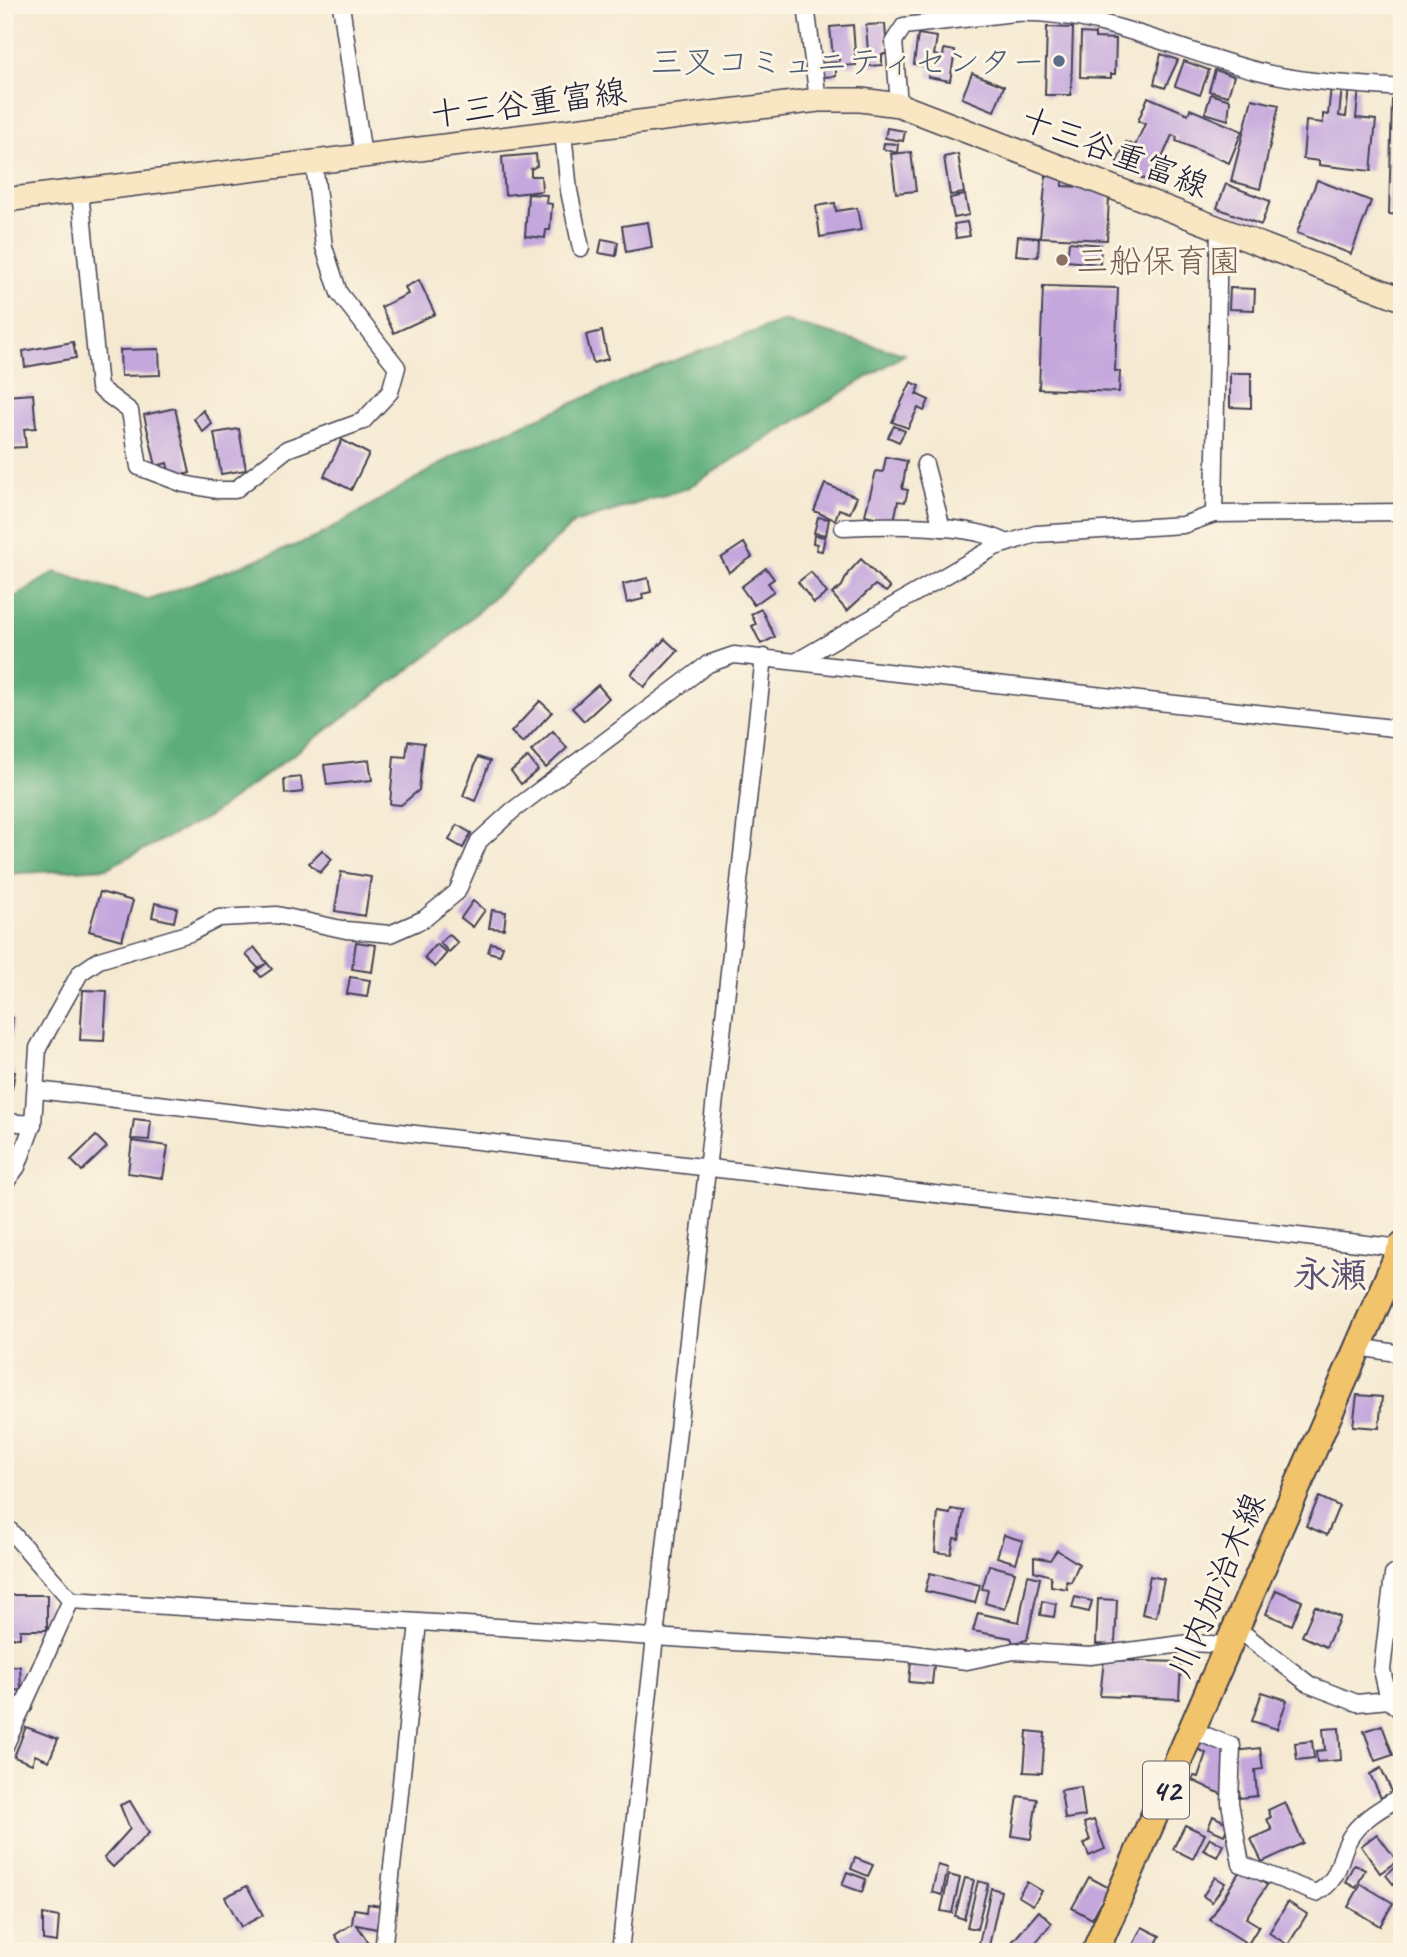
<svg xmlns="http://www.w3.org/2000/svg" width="1407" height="1957" font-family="Caveat,'Klee One',sans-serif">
<rect width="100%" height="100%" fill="#fcf5e5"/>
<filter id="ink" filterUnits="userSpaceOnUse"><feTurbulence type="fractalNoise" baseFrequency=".0143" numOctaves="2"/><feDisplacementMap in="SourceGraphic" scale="14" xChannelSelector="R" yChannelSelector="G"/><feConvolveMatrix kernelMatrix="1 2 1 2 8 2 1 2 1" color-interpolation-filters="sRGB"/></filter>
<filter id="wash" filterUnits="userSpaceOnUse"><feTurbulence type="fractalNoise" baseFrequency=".00686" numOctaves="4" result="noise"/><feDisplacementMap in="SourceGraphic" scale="28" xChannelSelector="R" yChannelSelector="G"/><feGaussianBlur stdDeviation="1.57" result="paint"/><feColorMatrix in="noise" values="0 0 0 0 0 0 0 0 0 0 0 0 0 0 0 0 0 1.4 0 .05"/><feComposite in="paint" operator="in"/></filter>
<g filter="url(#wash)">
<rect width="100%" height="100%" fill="#f5e9d1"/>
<polygon fill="#5cad79" stroke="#3f685a" stroke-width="2" points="784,321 905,354 687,488 574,523 438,648 210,816 107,868 5,874 5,603 55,572 149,600 317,537 466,449 651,369"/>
<g id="blocks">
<g fill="#c4a7dd">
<polygon points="885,24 887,54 882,54 882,65 869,66 866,25"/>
<polygon points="853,25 856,65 839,66 839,58 833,58 830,27"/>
<polygon points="1047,27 1073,28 1071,95 1045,95"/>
<polygon points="1081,33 1095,34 1095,38 1116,39 1115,74 1111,74 1111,78 1080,77"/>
<polygon points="918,34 937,37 934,55 943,57 944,49 955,51 950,81 928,77 929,67 914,64"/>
<polygon points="1161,54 1178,60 1165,88 1154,84"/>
<polygon points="1184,61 1209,70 1200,95 1175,86"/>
<polygon points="836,62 836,76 823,77 822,63"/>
<polygon points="1215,70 1234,76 1228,96 1209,91"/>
<polygon points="972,73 1004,86 994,111 962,98"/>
<polygon points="1331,86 1342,87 1339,116 1346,117 1349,87 1359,88 1356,118 1376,120 1371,171 1319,165 1319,161 1303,159 1306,121 1323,123 1323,114 1328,115"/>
<polygon points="1211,94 1230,100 1228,120 1205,113"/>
<polygon points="1148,97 1188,114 1190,109 1242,131 1229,163 1176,141 1177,137 1172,135 1162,158 1170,162 1158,185 1115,166 1126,142 1135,146 1145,124 1138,121"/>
<polygon points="1252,99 1279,105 1260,189 1231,181"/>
<polygon points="1392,100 1402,101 1402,215 1389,214"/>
<polygon points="887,128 905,131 903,141 885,138"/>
<polygon points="884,143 898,144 897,153 883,149"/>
<polygon points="911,152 916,191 896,193 891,154"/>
<polygon points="536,154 537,166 531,169 531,176 541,176 542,191 505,195 502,157"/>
<polygon points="958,154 964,193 950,195 944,157"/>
<polygon points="1046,176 1062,177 1062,186 1083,187 1109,196 1107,240 1040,237"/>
<polygon points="1317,180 1371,201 1351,254 1297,233"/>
<polygon points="1226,184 1270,201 1261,225 1217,208"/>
<polygon points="528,194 547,195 546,203 552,204 550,230 546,230 545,238 525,236"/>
<polygon points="965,195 969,215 954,218 950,198"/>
<polygon points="835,203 836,211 857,208 861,230 820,237 816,206"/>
<polygon points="648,222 652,247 626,252 622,226"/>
<polygon points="967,222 970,236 956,238 954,224"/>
<polygon points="1018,236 1039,238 1038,257 1016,255"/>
<polygon points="602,239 618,242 616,256 599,253"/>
<polygon points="1069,242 1101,245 1100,264 1067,261"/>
<polygon points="419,280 435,314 394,333 381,307 408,294 405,287"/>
<polygon points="1043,286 1118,288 1115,371 1120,371 1119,392 1039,389"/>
<polygon points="1230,288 1255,289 1254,310 1229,309"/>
<polygon points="602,331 608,359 593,363 586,335"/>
<polygon points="73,342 76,358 25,367 23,351"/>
<polygon points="159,349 160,375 121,376 120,350"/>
<polygon points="1230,373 1251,373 1251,408 1230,407"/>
<polygon points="911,382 920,386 916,394 929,400 924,411 918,408 908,428 892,422"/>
<polygon points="33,394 36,428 24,429 26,447 6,448 5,396"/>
<polygon points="175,408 190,473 171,478 167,463 156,466 144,415"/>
<polygon points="203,410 212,424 203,432 194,419"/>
<polygon points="894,426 905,431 899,442 888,437"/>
<polygon points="239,429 246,470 221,474 214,433"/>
<polygon points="342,440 369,454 351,490 324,476"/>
<polygon points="886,457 907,461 902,489 908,490 905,502 898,501 894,521 865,515 876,471 883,472"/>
<polygon points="825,484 857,497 850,513 839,509 835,520 814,511"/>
<polygon points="818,517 829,519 826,535 814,533"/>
<polygon points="814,535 825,537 822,551 816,550 817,544 813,543"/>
<polygon points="744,543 752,557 729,572 721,558"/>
<polygon points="861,559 890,588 886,592 875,585 847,611 832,594 842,586 848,573"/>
<polygon points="766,568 774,579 768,583 774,591 754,605 741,587"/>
<polygon points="811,572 827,593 814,603 798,582"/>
<polygon points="648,578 651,592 642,594 643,599 627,603 623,584"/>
<polygon points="761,609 775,637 761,644 752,626 756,624 751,614"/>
<polygon points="665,639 678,651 644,687 631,674"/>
<polygon points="598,685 609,698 584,721 572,708"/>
<polygon points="540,701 552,712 523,743 511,732"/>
<polygon points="553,731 567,748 546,768 531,751"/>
<polygon points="408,741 424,743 419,790 401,805 390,804 394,756 406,757"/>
<polygon points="478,757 490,761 475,801 463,796"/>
<polygon points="528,757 538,770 521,784 511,771"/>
<polygon points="369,760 372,780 327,785 324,765"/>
<polygon points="301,777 303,792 285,794 284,779"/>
<polygon points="457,825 471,833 463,848 449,840"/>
<polygon points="322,850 332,859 320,873 309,863"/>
<polygon points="341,872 371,877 365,916 335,911"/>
<polygon points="100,892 133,901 122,940 89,931"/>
<polygon points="473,901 485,910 473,927 461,918"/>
<polygon points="155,903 177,908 174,922 152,917"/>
<polygon points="492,910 506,912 504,929 489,928"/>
<polygon points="449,934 458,943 449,952 440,943"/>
<polygon points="356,942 376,945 372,972 352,969"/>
<polygon points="491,943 503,946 500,955 488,952"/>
<polygon points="436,944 447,953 435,967 424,958"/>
<polygon points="254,947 272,969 261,977 256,971 267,963 258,968 246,955"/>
<polygon points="350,977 370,980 367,997 347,994"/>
<polygon points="83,990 107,991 104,1041 80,1040"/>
<polygon points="5,1017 13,1018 10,1047 5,1047"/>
<polygon points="5,1070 15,1072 12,1089 5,1088"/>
<polygon points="134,1119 151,1121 149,1140 131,1139"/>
<polygon points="96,1136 107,1147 82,1171 71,1160"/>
<polygon points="132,1141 168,1146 163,1178 128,1173"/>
<polygon points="1357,1395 1382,1397 1379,1428 1353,1426"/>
<polygon points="1319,1497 1339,1506 1327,1535 1306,1526"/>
<polygon points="951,1509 964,1511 959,1539 954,1538 951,1554 935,1552 938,1512 950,1514"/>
<polygon points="1004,1535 1023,1541 1016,1563 997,1557"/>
<polygon points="1057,1550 1079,1564 1071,1582 1066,1581 1067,1589 1051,1586 1051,1576 1034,1571 1034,1557 1050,1560"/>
<polygon points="989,1565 1015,1572 1005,1609 985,1603 988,1590 982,1589"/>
<polygon points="930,1573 980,1585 975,1603 925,1591"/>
<polygon points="1028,1575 1040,1578 1027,1640 1013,1643 1011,1638 973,1631 978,1613 1019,1622"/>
<polygon points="1150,1576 1164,1579 1156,1617 1142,1614"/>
<polygon points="1276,1590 1302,1601 1292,1625 1266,1614"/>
<polygon points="5,1595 47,1595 47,1630 20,1630 20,1638 5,1638"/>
<polygon points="1075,1597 1092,1601 1089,1612 1072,1608"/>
<polygon points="1098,1599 1117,1600 1115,1645 1096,1644"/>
<polygon points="1042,1601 1056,1604 1054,1617 1040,1615"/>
<polygon points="1315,1606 1340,1617 1326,1647 1302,1636"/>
<polygon points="1104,1660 1181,1662 1179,1699 1100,1696"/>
<polygon points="911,1662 934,1664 932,1684 909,1682"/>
<polygon points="20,1666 21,1690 5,1691 5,1667"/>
<polygon points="1262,1692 1287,1700 1277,1729 1252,1721"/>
<polygon points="1382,1725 1393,1755 1375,1761 1364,1731"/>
<polygon points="26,1727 58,1739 49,1761 35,1755 32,1764 14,1757"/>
<polygon points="1339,1728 1341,1760 1317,1762 1316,1751 1325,1750 1323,1729"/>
<polygon points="1027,1731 1045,1733 1042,1773 1024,1772"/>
<polygon points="1202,1737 1229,1748 1227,1797 1192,1780 1194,1776 1198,1777 1206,1753 1197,1749"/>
<polygon points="1312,1741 1314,1758 1297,1760 1295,1743"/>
<polygon points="1260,1748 1263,1769 1255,1770 1257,1796 1240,1798 1235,1751"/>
<polygon points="1381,1768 1392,1792 1381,1798 1370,1774"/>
<polygon points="1081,1787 1085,1816 1065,1819 1061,1790"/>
<polygon points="1018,1796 1037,1799 1031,1839 1012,1836"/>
<polygon points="130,1801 149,1833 113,1867 104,1858 130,1829 120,1805"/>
<polygon points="1285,1802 1303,1843 1262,1862 1251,1839 1272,1830 1267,1819 1271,1817 1268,1810"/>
<polygon points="1213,1816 1229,1824 1224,1835 1208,1828"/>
<polygon points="1094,1820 1105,1849 1089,1856 1084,1844 1090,1840 1084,1823"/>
<polygon points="1185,1825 1205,1834 1193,1859 1173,1849"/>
<polygon points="1377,1834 1397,1861 1380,1873 1361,1846"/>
<polygon points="1210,1838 1223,1845 1217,1857 1203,1850"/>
<polygon points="855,1858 873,1865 868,1876 851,1869"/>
<polygon points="1399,1863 1402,1878 1394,1885 1386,1875"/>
<polygon points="1354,1864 1365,1870 1356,1888 1345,1882"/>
<polygon points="938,1865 948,1868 942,1895 932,1892"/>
<polygon points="1241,1869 1267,1885 1246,1918 1259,1926 1248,1944 1210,1920"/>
<polygon points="847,1872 866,1879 862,1892 842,1885"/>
<polygon points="949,1875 960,1878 952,1913 941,1911"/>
<polygon points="1089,1877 1109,1888 1092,1919 1072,1908"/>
<polygon points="1215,1877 1225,1883 1212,1902 1203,1896"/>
<polygon points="965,1878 974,1880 964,1919 955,1916"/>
<polygon points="978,1881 988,1884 977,1929 967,1927"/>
<polygon points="1027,1882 1042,1891 1033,1905 1018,1896"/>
<polygon points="1361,1884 1393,1903 1380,1926 1348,1907"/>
<polygon points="247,1886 263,1915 241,1927 225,1897"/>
<polygon points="991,1888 1001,1891 989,1946 979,1944"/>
<polygon points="1288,1902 1307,1914 1288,1945 1269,1933"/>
<polygon points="368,1904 381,1906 377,1929 357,1925 368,1942 354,1952 346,1952 335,1935 352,1924 354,1909 367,1911"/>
<polygon points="1039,1911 1052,1923 1028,1952 1024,1952 1012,1942"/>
<polygon points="43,1914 59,1917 57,1942 43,1940"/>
<polygon points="1142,1927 1160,1936 1152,1952 1131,1949"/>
</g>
</g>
</g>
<g filter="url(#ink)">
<use href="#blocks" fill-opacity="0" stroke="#424052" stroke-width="2"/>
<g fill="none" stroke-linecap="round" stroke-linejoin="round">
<g stroke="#424052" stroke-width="19">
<g id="minor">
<polyline points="341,5 363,156"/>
<polyline points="806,5 818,100"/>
<path d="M 1014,13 C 1100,10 1177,51 1258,71 C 1304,83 1354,84 1402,88"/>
<polyline points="899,105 894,41 904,26 1014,13 1015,5"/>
<polyline points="563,132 569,191 581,248"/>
<polyline points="80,191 99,388 130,411 139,467 184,484 216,490 235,490 287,449 363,421 390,392 397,367 339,293 324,247 314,162"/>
<polyline points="925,464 942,528"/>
<polyline points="1214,514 1219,226"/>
<path d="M 843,527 C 884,525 973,523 1007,543"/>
<polyline points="799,660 995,547 1036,534 1183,525 1214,514 1402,512"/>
<polyline points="37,1090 1401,1248"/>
<polyline points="5,1122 33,1124"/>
<polyline points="5,1183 17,1167 33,1124 38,1048 80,973 99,960 190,933 219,918 277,915 346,930 390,934 424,919 457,892 479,841 512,811 708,664 734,655 1402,729"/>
<polyline points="1359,1347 1402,1354"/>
<polyline points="5,1525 71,1600 907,1653 967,1661 1014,1651 1090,1656 1190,1643 1229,1645"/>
<polyline points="1402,1569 1393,1575 1382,1670 1389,1700 1402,1712"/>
<polyline points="1235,1627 1310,1685 1357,1703 1389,1700"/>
<polyline points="5,1706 24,1706"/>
<path d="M 1192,1730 L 1232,1746 L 1230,1803 L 1241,1864 L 1316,1893 C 1345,1877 1336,1855 1353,1833 C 1365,1817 1385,1806 1402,1796"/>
<polyline points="5,1746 71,1600"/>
<polyline points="383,1952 418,1623"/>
<polyline points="620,1952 764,657"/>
</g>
</g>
<g stroke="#424052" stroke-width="26">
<polyline id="secondary" points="5,200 818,100 861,100 899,105 1402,299"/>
</g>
<g stroke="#424052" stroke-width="30">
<polyline id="primary" points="1095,1952 1402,1246"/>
</g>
<use href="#minor" stroke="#fff" stroke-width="16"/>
<use href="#secondary" stroke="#f9e7c3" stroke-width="23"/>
<use href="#primary" stroke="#f1c36a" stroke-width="26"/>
</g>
</g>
<circle fill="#5c6f8a" stroke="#fcf5e5" stroke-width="2.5" cx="1059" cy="61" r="7"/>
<circle fill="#8d6e63" stroke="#fcf5e5" stroke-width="2.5" cx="1062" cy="260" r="7"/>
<g text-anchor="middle" stroke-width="6" stroke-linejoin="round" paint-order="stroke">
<rect fill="#fcf5e5" stroke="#63616e" stroke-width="2" x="1143" y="1761.5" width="46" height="57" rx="5"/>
<g font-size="32" font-weight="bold" fill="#22223b">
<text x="1166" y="1801">42</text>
</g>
<g font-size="33" fill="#4e5e75" stroke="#fcf5e5" text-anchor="end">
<text x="1045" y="73">三叉コミュニティセンター</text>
</g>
<g font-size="33" fill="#22223b" stroke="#fcf5e5">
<text transform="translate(528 102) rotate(-7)" y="12">十三谷重富線</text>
<text transform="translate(1115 151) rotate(21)" y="12">十三谷重富線</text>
<text transform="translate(1216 1585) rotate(-67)" y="12">川内加治木線</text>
</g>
<g font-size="33" fill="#785e54" stroke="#fcf5e5" text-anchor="start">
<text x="1076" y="272">三船保育園</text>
</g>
<g font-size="37" font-weight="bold" fill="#5b5174" stroke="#fcf5e5">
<text x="1330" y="1287">永瀬</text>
</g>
</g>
<rect width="1407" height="1957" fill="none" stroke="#fcf5e5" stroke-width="28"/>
</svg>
